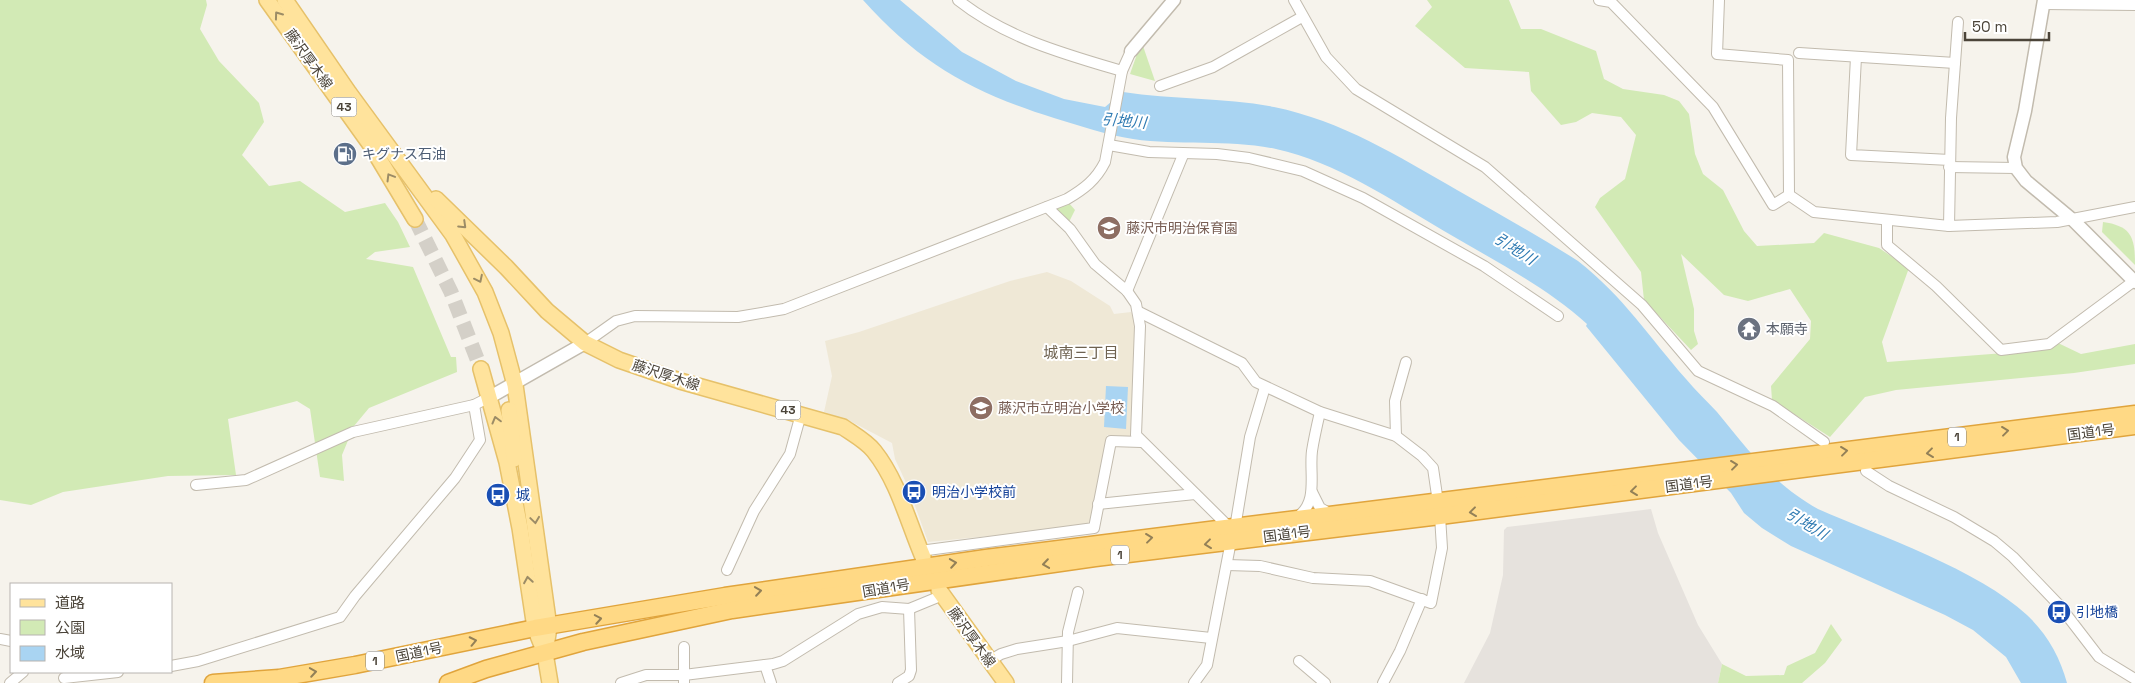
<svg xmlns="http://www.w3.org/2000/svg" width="2135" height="683" font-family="'Space Grotesk','Noto Sans JP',sans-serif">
<rect width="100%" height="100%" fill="#f6f3ec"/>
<polygon fill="#e6e2dd" points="1651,509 1658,533 1698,625 1722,664 1718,683 1464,683 1490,633 1503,575 1504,530 1507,527"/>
<polygon fill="#efe8d6" points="1047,272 1071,281 1110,306 1114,314 1131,312 1134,317 1137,349 1133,437 1107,435 1103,480 1091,526 928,542 909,489 895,459 892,443 850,421 824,412 832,376 825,341 859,332 1010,281"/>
<g fill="#d2eab5">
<polygon points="0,0 206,0 207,5 200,29 219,61 259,103 264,122 242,155 269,186 300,181 345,212 385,203 398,222 410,247 375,252 366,259 413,267 451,357 456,357 457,372 369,408 354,426 342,455 344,481 320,477 310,409 297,401 228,419 236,475 168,476 63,492 31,505 0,500"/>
<polygon points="1427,0 1509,0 1521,29 1541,29 1596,51 1604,79 1623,89 1664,95 1679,101 1689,114 1695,154 1703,174 1723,190 1744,231 1757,246 1814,243 1824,233 1879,248 1909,268 1882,342 1887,362 2044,350 2058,343 2081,354 2135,344 2135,364 2074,373 1896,390 1865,397 1830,437 1772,400 1771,386 1810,339 1811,321 1790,289 1748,301 1724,295 1681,254 1694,309 1694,331 1698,344 1691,350 1644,300 1641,272 1595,207 1600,198 1625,179 1636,135 1621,117 1592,113 1576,122 1561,125 1531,91 1529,72 1465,68 1415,26 1432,7"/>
<polygon points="1143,46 1155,81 1130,74 1137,54"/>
<polygon points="1069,203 1075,210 1069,222 1053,208"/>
<path d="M 2103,222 C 2132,226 2135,238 2135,265 L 2102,232 Z"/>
<polygon points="1831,624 1842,640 1825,663 1802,683 1718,683 1722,664 1746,676 1784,675 1787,666 1815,653"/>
</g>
<g fill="#a9d4f2">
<path d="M 863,0 L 900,0 L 962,52 L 1016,81 L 1064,99 L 1105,107 L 1123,92 C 1173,100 1224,97 1274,107 C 1342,121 1398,156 1457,190 C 1497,213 1539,236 1578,261 C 1624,297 1649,337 1686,379 C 1696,391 1707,401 1717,412 C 1749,451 1772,483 1818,509 C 1880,536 1979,570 2027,615 C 2047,634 2060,657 2067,683 L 2021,683 L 2006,657 L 1973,630 L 1945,615 L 1791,546 L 1762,528 L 1744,513 L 1731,493 L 1679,440 L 1586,326 L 1587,324 C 1545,286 1493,260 1444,231 C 1391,200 1336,162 1276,149 C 1229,139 1180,146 1133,139 C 1107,135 1080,126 1054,118 C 974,93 920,64 863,0 Z"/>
<polygon points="1106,386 1128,387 1126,429 1104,427"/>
</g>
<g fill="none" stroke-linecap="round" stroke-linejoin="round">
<polyline stroke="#d4d0c8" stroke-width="15" stroke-dasharray="15 8" stroke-linecap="butt" points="415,219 451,292 481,369"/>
<g stroke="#c2bbae" stroke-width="12">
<g id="minor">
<path d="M 958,0 C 1006,38 1064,54 1122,71"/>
<polyline points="1294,0 1326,57 1356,89 1485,167 1642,305 1698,371 1773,406 1824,442"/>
<polyline points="1599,0 1611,2 1713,107 1773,205 1789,195 1814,212 1949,226 2057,222 2135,207"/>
<polyline points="1719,0 1717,54 1788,60 1789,195"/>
<polyline points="2044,4 2135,5"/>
<polyline points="1799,53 1955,63"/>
<polyline points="1856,57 1851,155 1950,160"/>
<polyline points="1160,86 1213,67 1302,17"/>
<polyline points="1109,145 1149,152 1217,154 1249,158 1303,171 1363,198 1484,266 1558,316"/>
<polyline points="1949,167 2016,168"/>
<polyline points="1047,207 1070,229 1095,264 1127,291 1136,304 1140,326 1136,435 1230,528"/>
<polyline points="1887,221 1887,245 1936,286 2001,350 2049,344 2134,281"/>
<polyline points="1949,226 1951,118 1958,22"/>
<polyline points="1127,291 1183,155"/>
<polyline points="1139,312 1242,363 1256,382 1320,412 1396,436 1422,456 1433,468 1440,516 1442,548 1431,603 1370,581 1313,578 1260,566 1227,565"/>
<path d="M 585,343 L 616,321 L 635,316 L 738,317 L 784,309 L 1067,199 C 1084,189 1096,180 1105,162 L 1122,71 L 1131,51"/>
<polyline points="1396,436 1395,401 1406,362"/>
<polyline points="1866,471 1889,486 1954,517 1994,541 2013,557 2059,605 2099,657 2135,679"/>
<polyline points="196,485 246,480 353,432 474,405 490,397"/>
<polyline points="1312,492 1320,508 1331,514"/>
<polyline points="1098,504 1195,494"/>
<path d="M 1297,517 C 1319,503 1309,473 1312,451 C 1314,438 1317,425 1320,412"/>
<polyline points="1235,528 1250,437 1265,387"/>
<polyline points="920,551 1094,528 1111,441 1141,442"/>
<polyline points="727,570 754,511 790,454 801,414"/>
<polyline points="0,639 11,641"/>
<polyline points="684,647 684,683"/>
<polyline points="989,661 1001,654 1017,649 1068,641 1117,628 1211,638"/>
<polyline points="1299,661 1325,683"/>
<polyline points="765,665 771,683"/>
<polyline points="171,666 198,661 340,617 355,596 455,478 480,440 474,405"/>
<polyline points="64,678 118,672"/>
<polyline points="10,683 23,672"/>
<polyline points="621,683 646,675 684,675 773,664 783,661 858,614 882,607 909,609 943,595"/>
<polyline points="898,683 909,676 911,670 909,609"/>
<polyline points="1067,683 1068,632 1078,592"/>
<polyline points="1194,683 1207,665 1231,541"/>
<polyline points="1383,683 1400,651 1422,599"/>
</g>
</g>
<g stroke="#c2bbae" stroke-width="15">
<g id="tertiary">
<polyline points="2044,0 2025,111 2014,157 2016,168 2026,181 2074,221 2135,282"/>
<polyline points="2134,0 2135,1"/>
<polyline points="1131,51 1174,0"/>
<polyline points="490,397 585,343"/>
</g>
</g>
<g stroke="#e6c16a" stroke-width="18">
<g id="primary">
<polyline points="267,0 370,144 415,219"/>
<polyline points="285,0 349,93 453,235 485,292 501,333 515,385 549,627 545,653"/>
<path d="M 436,199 L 506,267 L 547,311 L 585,343 L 619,360 L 680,381 L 843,427 C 853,434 866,441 874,451 C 898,481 908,522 923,557"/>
<polyline points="481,369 507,462 520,528 535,628 545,653 550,683"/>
<polyline points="509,410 514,459"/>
<polyline points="939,590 1006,683"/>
</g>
</g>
<g stroke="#e0a43c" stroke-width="19">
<g id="trunk">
<polyline points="213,683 279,678 355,665 535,628 725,596 986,558 2135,414"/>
<polyline points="448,683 486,669 583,642 732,610 1095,558 1440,516 2135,426"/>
</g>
</g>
<use href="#minor" stroke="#fff" stroke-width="10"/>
<use href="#tertiary" stroke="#fff" stroke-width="12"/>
<use href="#primary" stroke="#ffe39c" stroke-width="15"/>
<use href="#trunk" stroke="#ffd985" stroke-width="16"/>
</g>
<defs><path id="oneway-chevron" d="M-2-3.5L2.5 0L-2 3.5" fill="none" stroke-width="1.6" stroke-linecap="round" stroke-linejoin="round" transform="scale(1.25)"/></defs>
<g stroke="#9c8c66">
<use href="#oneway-chevron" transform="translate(278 15) rotate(-126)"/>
<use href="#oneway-chevron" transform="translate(390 177) rotate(-121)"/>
<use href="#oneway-chevron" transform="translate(463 225) rotate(44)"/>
<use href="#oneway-chevron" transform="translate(479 279) rotate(64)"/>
<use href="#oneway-chevron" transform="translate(496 420) rotate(-105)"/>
<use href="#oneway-chevron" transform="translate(535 520) rotate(82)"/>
<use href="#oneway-chevron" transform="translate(528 580) rotate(-99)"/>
</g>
<g stroke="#938057">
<use href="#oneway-chevron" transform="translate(2005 431) rotate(-7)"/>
<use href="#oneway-chevron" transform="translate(1844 451) rotate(-7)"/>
<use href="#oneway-chevron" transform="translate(1930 453) rotate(173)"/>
<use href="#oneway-chevron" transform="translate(1734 465) rotate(-7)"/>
<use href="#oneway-chevron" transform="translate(1634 491) rotate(173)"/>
<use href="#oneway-chevron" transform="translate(1473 512) rotate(173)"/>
<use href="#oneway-chevron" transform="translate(1149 538) rotate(-7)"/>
<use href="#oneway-chevron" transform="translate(1208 544) rotate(173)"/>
<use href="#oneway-chevron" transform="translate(953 563) rotate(-9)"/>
<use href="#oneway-chevron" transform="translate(1046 564) rotate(172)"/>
<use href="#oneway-chevron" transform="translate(758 591) rotate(-8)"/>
<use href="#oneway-chevron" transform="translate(598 619) rotate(-10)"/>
<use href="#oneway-chevron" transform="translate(473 641) rotate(-12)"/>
<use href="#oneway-chevron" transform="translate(313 672) rotate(-9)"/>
</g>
<defs>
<g id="fuel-disc" transform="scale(1.25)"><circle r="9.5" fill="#5c6f8a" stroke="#fff"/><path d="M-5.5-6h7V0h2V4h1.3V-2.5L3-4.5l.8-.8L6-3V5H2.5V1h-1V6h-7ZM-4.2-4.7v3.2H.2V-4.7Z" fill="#fff"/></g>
<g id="school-disc" transform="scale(1.25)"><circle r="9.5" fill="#8d6e63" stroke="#fff"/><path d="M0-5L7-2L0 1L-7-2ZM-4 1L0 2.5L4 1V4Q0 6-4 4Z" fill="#fff"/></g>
<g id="temple-disc" transform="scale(1.25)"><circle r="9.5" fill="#6b7280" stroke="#fff"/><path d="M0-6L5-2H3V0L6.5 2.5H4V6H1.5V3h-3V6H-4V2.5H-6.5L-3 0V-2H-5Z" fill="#fff"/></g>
<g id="bus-disc" transform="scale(1.25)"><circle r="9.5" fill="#1a4fb4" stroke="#fff"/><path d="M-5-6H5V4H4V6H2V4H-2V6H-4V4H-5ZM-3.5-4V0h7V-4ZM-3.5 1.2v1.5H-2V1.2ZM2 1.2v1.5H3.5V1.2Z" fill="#fff"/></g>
</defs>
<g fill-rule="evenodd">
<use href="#fuel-disc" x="345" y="154"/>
<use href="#school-disc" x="1109" y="228"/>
<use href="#temple-disc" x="1749" y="329"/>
<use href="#school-disc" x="981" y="408"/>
<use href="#bus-disc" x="914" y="492"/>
<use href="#bus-disc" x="498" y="495"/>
<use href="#bus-disc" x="2059" y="612"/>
</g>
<g text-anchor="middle" stroke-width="4" stroke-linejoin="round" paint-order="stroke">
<g fill="#fff" stroke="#817c74" stroke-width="1">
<rect x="331.5" y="97.5" width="25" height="19" rx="4"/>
<rect x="775.5" y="400.5" width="25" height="19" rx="4"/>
<rect x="1948" y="427.5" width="18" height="19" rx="4"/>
<rect x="1111" y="545.5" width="18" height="19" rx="4"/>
<rect x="366" y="651.5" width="18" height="19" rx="4"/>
</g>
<g font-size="12" font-weight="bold" fill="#4b4439">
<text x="344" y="111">43</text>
<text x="788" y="414">43</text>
<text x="1957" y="441">1</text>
<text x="1120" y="559">1</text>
<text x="375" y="665">1</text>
</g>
<g font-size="14" fill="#4b4439" stroke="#fff">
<text transform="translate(309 59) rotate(54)" y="5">藤沢厚木線</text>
<text transform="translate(666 375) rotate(18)" y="5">藤沢厚木線</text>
<text transform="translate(2091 432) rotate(-7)" y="5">国道1号</text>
<text transform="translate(1689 484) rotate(-7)" y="5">国道1号</text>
<text transform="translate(1287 534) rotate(-7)" y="5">国道1号</text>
<text transform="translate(886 588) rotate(-10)" y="5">国道1号</text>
<text transform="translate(972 637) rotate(54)" y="5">藤沢厚木線</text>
<text transform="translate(419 652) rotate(-12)" y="5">国道1号</text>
</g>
<g font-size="14" fill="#4e5e75" stroke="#fff" text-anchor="start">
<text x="362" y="159">キグナス石油</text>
</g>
<g font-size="14" fill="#785e54" stroke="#fff" text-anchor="start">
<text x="1126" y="233">藤沢市明治保育園</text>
<text x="998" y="413">藤沢市立明治小学校</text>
</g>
<g font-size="14" fill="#5b616d" stroke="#fff" text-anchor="start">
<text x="1766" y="334">本願寺</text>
</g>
<g font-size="14" fill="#164399" stroke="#fff" text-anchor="start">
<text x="932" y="497">明治小学校前</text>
<text x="516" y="500">城</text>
<text x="2076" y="617">引地橋</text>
</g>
<g font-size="15" font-style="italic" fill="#2e7ab2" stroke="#fff">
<text transform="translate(1124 121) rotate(5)" y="5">引地川</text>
<text transform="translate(1515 249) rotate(32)" y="5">引地川</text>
<text transform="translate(1807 524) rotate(31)" y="5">引地川</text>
</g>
<g font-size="15" fill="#6e6250" stroke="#fff">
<text x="1081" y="358">城南三丁目</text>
</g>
</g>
<rect x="10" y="583" width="162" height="90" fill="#ffffff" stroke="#b7b4b0"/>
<rect x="20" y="599" width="25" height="8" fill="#ffe39c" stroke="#b7b4b0"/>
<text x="55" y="608" font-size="15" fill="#4b4439">道路</text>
<rect x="20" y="620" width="25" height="15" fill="#d2eab5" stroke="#b7b4b0"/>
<text x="55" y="633" font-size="15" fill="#4b4439">公園</text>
<rect x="20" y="646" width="25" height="15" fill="#a9d4f2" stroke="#b7b4b0"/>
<text x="55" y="658" font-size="15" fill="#4b4439">水域</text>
<path d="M1965 32v8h84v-8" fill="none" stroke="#4b4439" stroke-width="2.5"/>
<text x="1972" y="32" font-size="15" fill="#4b4439" stroke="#ffffff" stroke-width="4" paint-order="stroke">50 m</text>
</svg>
